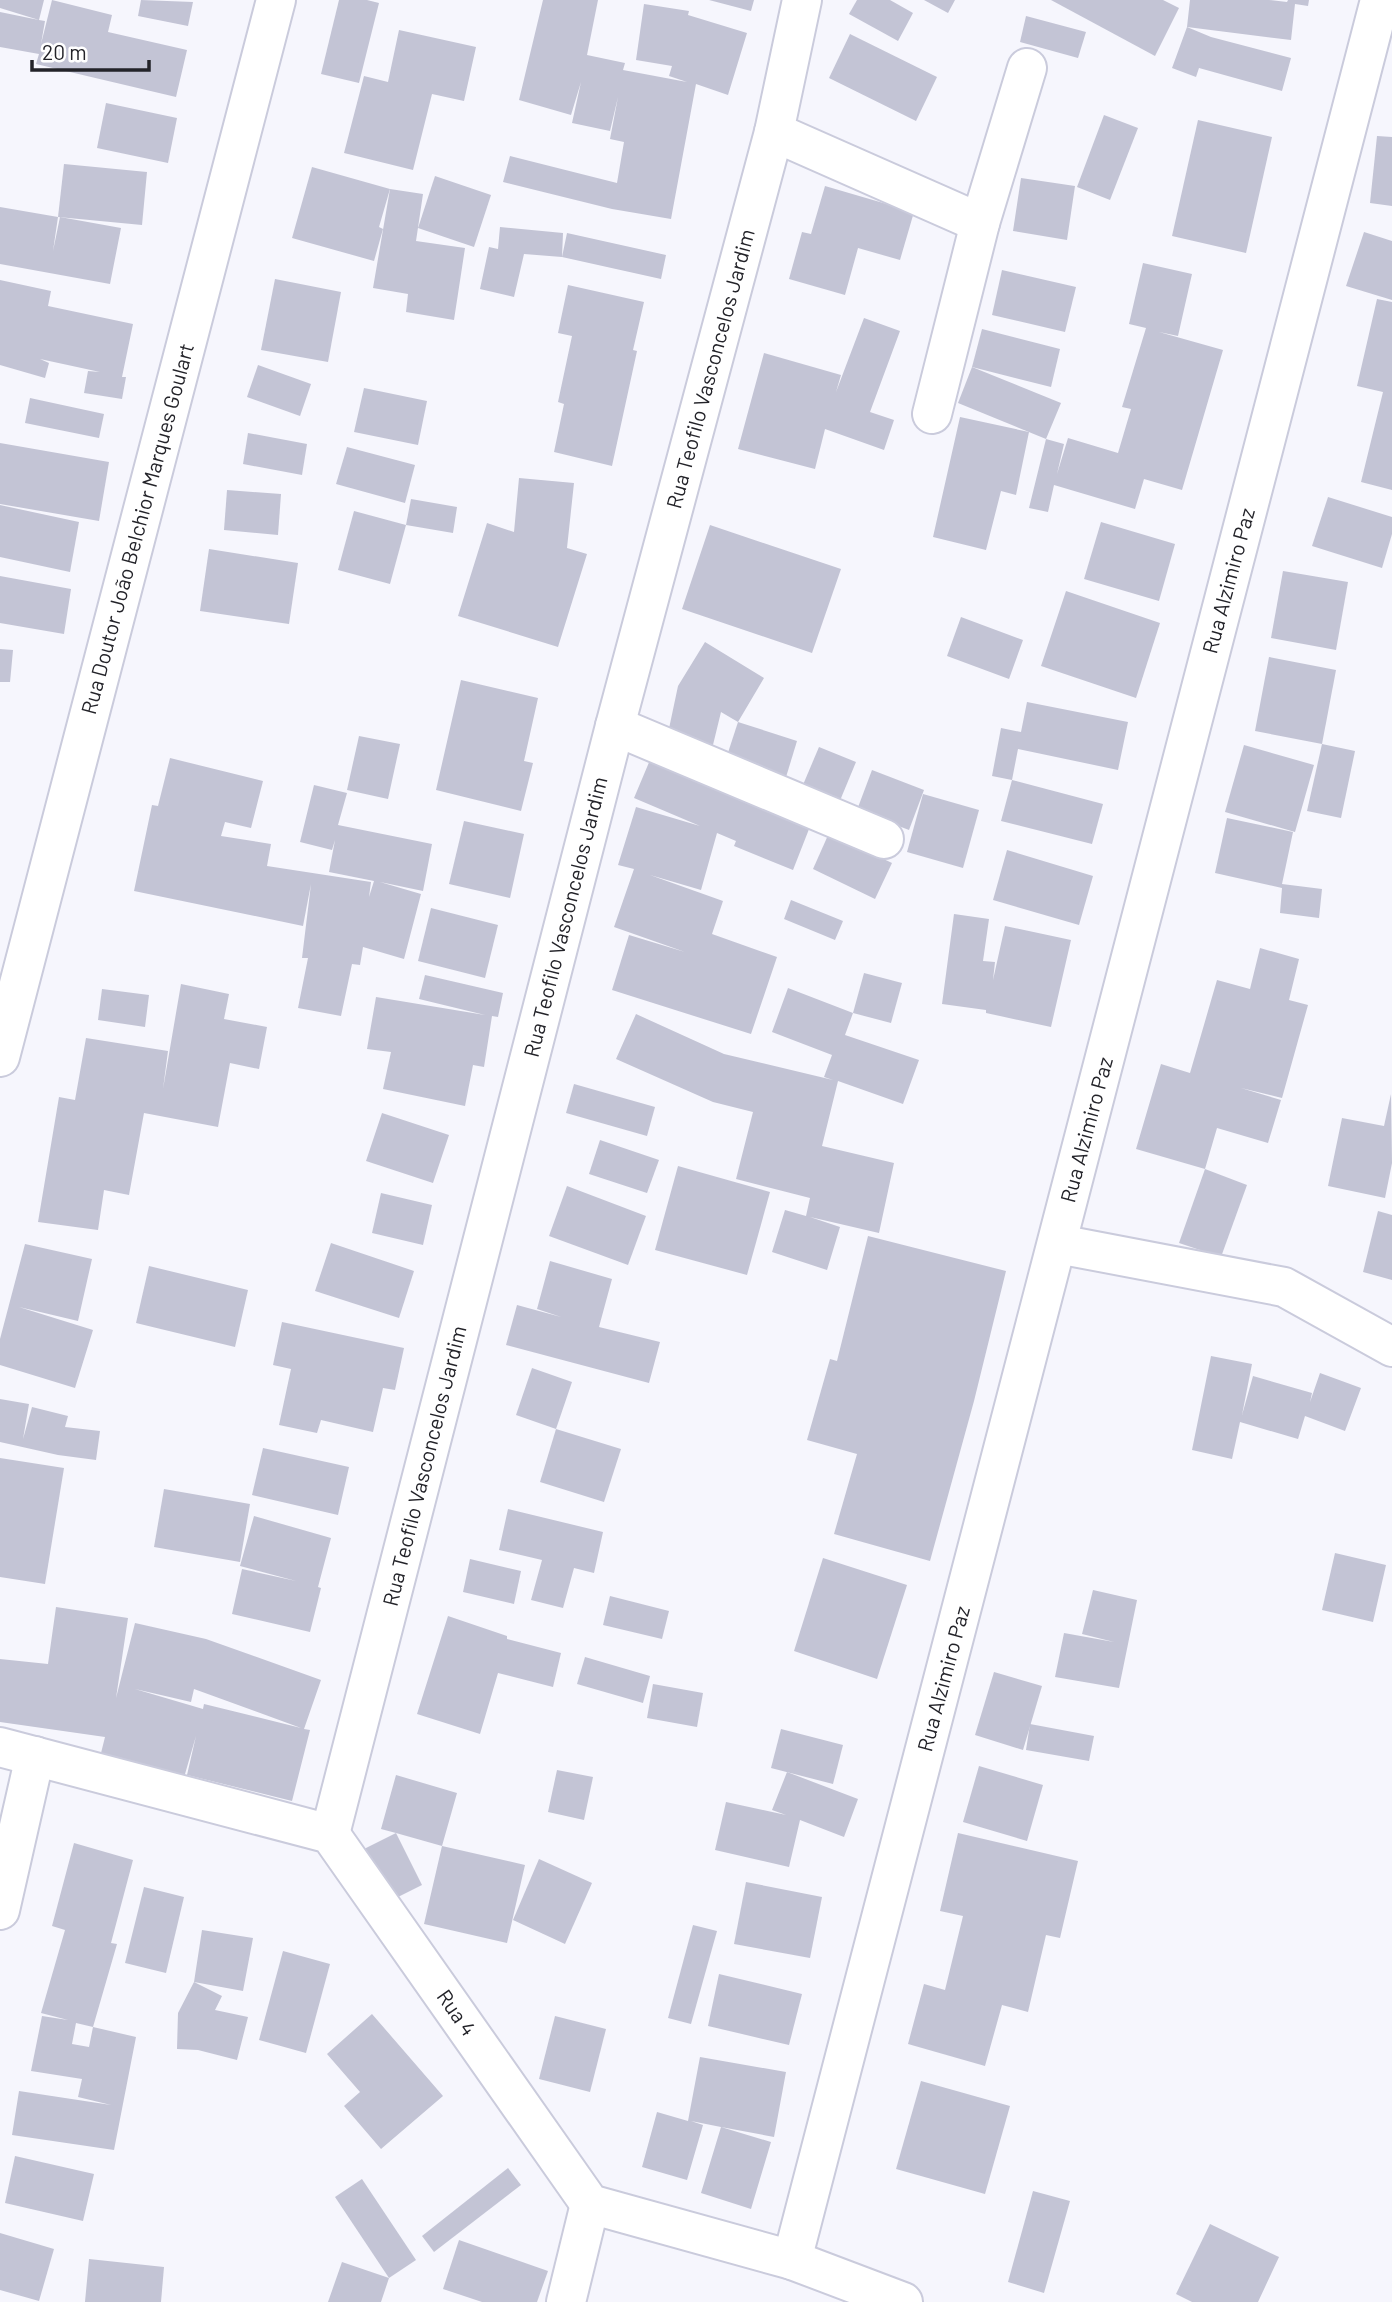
<svg xmlns="http://www.w3.org/2000/svg" width="1392" height="2302" font-family="Barlow,sans-serif">
<rect width="100%" height="100%" fill="#f6f6fd"/>
<g fill="#c3c4d5" fill-rule="evenodd">
<polygon points="0,0 44,0 39,20 45,21 41,44 52,0 112,15 108,32 187,50 176,97 36,64 39,54 0,47 0,12 39,20 0,8"/>
<polygon points="141,0 193,2 188,26 138,16"/>
<polygon points="339,0 367,0 379,3 359,83 321,74"/>
<polygon points="543,0 598,0 587,55 625,63 623,70 687,82 669,76 672,66 636,60 644,4 689,11 688,15 747,33 728,95 696,84 671,219 612,209 503,182 510,156 617,183 624,142 610,139 618,97 610,131 572,123 581,82 571,115 519,100"/>
<polygon points="709,0 754,0 751,11"/>
<polygon points="857,0 890,0 913,13 898,41 849,14"/>
<polygon points="924,0 955,0 948,13"/>
<polygon points="1051,0 1163,0 1179,8 1155,56"/>
<polygon points="1190,0 1269,0 1287,2 1288,0 1309,0 1308,6 1295,4 1291,40 1187,27"/>
<polygon points="1026,16 1086,32 1078,58 1020,42"/>
<polygon points="1187,27 1211,37 1291,58 1282,91 1199,68 1196,77 1172,68"/>
<polygon points="399,30 476,47 464,101 432,94 413,170 344,153 364,76 388,82"/>
<polygon points="850,34 937,77 916,121 829,78"/>
<polygon points="106,103 177,118 168,163 97,148"/>
<polygon points="1104,115 1138,128 1110,200 1077,187"/>
<polygon points="1198,120 1272,137 1246,253 1172,236"/>
<polygon points="1377,136 1392,137 1392,206 1370,203"/>
<polygon points="64,164 147,172 142,225 58,217"/>
<polygon points="312,167 390,189 379,227 383,229 374,261 292,238"/>
<polygon points="435,176 491,195 474,247 418,228"/>
<polygon points="1021,178 1075,186 1067,240 1013,231"/>
<polygon points="825,186 914,212 900,260 858,248 845,295 789,279 802,232 811,234"/>
<polygon points="390,189 423,194 416,241 465,248 454,320 406,312 408,294 373,288"/>
<polygon points="0,207 58,217 53,251 60,217 121,228 110,284 0,264"/>
<polygon points="500,227 563,233 562,257 567,233 666,255 661,279 562,257 524,254 514,297 480,289 489,247 498,249"/>
<polygon points="1364,232 1392,241 1392,300 1346,286"/>
<polygon points="1143,263 1192,274 1178,336 1159,332 1223,350 1182,490 1144,479 1135,509 1054,485 1048,512 1029,508 1046,439 1064,444 1057,474 1068,438 1118,453 1131,409 1122,407 1146,328 1129,324"/>
<polygon points="1002,270 1076,287 1065,332 992,315"/>
<polygon points="275,279 341,292 328,362 261,350"/>
<polygon points="0,280 51,291 48,306 133,324 122,377 126,377 122,399 84,393 88,371 100,372 40,359 49,363 45,378 0,365"/>
<polygon points="568,285 644,302 633,350 637,351 612,466 554,452 564,404 558,402 572,336 558,333"/>
<polygon points="1377,299 1392,302 1392,490 1361,482 1383,392 1357,386"/>
<polygon points="864,318 900,331 870,412 894,420 884,450 825,429 815,469 738,449 764,353 841,375 836,392"/>
<polygon points="982,329 1060,349 1051,387 972,367"/>
<polygon points="258,365 311,384 300,416 247,397"/>
<polygon points="972,367 1061,403 1046,439 958,403"/>
<polygon points="364,388 427,401 418,445 354,432"/>
<polygon points="30,398 104,414 99,438 25,423"/>
<polygon points="960,417 1029,432 1016,495 1001,491 986,550 933,537"/>
<polygon points="248,433 307,444 302,475 243,464"/>
<polygon points="0,443 109,462 99,521 0,504"/>
<polygon points="347,447 415,465 405,503 336,484"/>
<polygon points="519,478 574,483 567,548 587,554 558,647 458,616 487,523 514,532"/>
<polygon points="227,490 281,494 278,535 224,530"/>
<polygon points="1328,497 1392,517 1392,534 1382,568 1312,546"/>
<polygon points="411,499 457,507 453,533 406,525"/>
<polygon points="0,505 79,522 70,572 0,557"/>
<polygon points="354,511 406,525 390,584 338,570"/>
<polygon points="1101,522 1175,544 1159,601 1084,579"/>
<polygon points="710,525 841,569 812,653 682,609"/>
<polygon points="209,549 298,563 289,624 200,611"/>
<polygon points="1283,571 1348,582 1336,650 1271,638"/>
<polygon points="0,576 71,589 64,634 0,623"/>
<polygon points="1066,591 1160,623 1136,698 1041,666"/>
<polygon points="961,617 1023,640 1009,679 947,656"/>
<polygon points="705,642 764,678 738,722 721,712 712,749 667,738 678,686"/>
<polygon points="0,649 13,650 10,682 0,682"/>
<polygon points="1269,657 1336,670 1322,744 1255,731"/>
<polygon points="461,680 538,698 524,761 533,763 521,811 436,790"/>
<polygon points="1027,702 1128,722 1118,770 1018,749 1012,780 992,776 1001,728 1021,732"/>
<polygon points="738,722 797,741 783,787 723,768"/>
<polygon points="359,736 400,744 388,799 347,790"/>
<polygon points="1322,744 1355,751 1341,818 1307,811"/>
<polygon points="1244,745 1314,765 1295,832 1225,812"/>
<polygon points="819,747 856,762 834,815 797,799"/>
<polygon points="170,758 263,781 251,828 225,822 221,836 271,844 267,866 371,882 369,897 374,881 329,872 335,840 332,850 300,842 314,785 347,793 338,825 432,844 423,891 380,882 421,894 404,959 363,947 360,965 352,964 341,1016 298,1008 308,958 302,958 311,884 303,926 134,891 152,805 158,806"/>
<polygon points="650,760 811,824 793,870 734,846 736,841 717,833 701,890 650,875 723,901 712,934 777,957 751,1034 612,990 629,935 685,952 614,927 634,869 618,865 636,807 700,826 634,798"/>
<polygon points="872,770 924,790 909,830 857,810"/>
<polygon points="1012,780 1103,804 1092,844 1001,821"/>
<polygon points="923,794 979,810 963,868 907,852"/>
<polygon points="1227,818 1293,832 1282,884 1322,889 1319,918 1280,913 1282,888 1215,873"/>
<polygon points="464,821 524,834 510,898 449,884"/>
<polygon points="829,833 892,863 875,899 813,869"/>
<polygon points="1007,850 1093,876 1079,925 993,900"/>
<polygon points="791,900 843,921 835,940 784,919"/>
<polygon points="431,908 498,925 485,978 418,961"/>
<polygon points="954,914 989,919 983,961 995,962 993,980 1005,926 1071,940 1051,1027 986,1013 986,1010 942,1004"/>
<polygon points="1260,948 1299,959 1289,1000 1308,1005 1282,1098 1241,1088 1281,1100 1268,1143 1217,1128 1205,1169 1136,1149 1161,1064 1190,1073 1217,980 1250,989"/>
<polygon points="864,973 902,983 891,1023 853,1013"/>
<polygon points="425,975 503,993 498,1017 492,1016 484,1067 473,1065 465,1106 383,1089 391,1052 367,1049 376,997 485,1015 419,999"/>
<polygon points="181,984 229,994 224,1019 267,1027 259,1069 230,1063 218,1127 144,1113 129,1195 104,1190 98,1230 38,1222 59,1097 75,1100 86,1038 168,1051 163,1089"/>
<polygon points="788,988 853,1013 845,1035 919,1060 903,1104 838,1081 822,1146 894,1163 879,1233 810,1217 840,1227 827,1270 772,1252 785,1210 806,1216 810,1198 736,1179 753,1112 713,1102 616,1059 636,1014 724,1054 833,1080 824,1077 832,1055 772,1032"/>
<polygon points="102,989 149,995 145,1027 98,1020"/>
<polygon points="574,1084 655,1107 647,1136 566,1113"/>
<polygon points="1391,1094 1392,1163 1385,1198 1328,1186 1342,1118 1384,1126"/>
<polygon points="382,1113 449,1135 433,1183 366,1161"/>
<polygon points="600,1140 659,1160 647,1193 589,1174"/>
<polygon points="678,1166 770,1192 747,1275 655,1250"/>
<polygon points="1205,1169 1247,1185 1221,1257 1179,1243"/>
<polygon points="567,1186 646,1216 628,1265 549,1236"/>
<polygon points="381,1193 432,1205 423,1245 372,1233"/>
<polygon points="1378,1211 1392,1215 1392,1280 1363,1272"/>
<polygon points="868,1236 1006,1271 974,1401 930,1561 834,1534 857,1454 807,1440 830,1359 837,1361"/>
<polygon points="331,1243 414,1271 399,1318 315,1291"/>
<polygon points="25,1244 92,1259 78,1321 19,1307 93,1330 75,1388 0,1365 0,1339"/>
<polygon points="550,1261 612,1279 599,1327 660,1342 649,1383 506,1345 517,1305 561,1317 537,1309"/>
<polygon points="149,1266 248,1290 235,1347 136,1323"/>
<polygon points="282,1322 404,1348 395,1390 383,1388 373,1432 321,1420 317,1433 279,1425 291,1369 273,1365"/>
<polygon points="1211,1356 1252,1364 1242,1415 1253,1376 1312,1393 1310,1402 1320,1373 1361,1388 1345,1431 1305,1416 1298,1439 1240,1422 1232,1459 1192,1450"/>
<polygon points="532,1368 572,1382 556,1429 516,1415"/>
<polygon points="0,1399 29,1404 23,1439 32,1407 68,1416 65,1427 100,1431 96,1460 58,1455 0,1442"/>
<polygon points="556,1429 621,1449 604,1502 540,1482"/>
<polygon points="263,1448 349,1467 338,1515 252,1495"/>
<polygon points="0,1458 64,1468 45,1584 0,1577"/>
<polygon points="164,1489 250,1504 240,1562 154,1547"/>
<polygon points="508,1509 603,1532 594,1573 574,1568 563,1608 531,1600 542,1560 499,1550"/>
<polygon points="254,1516 331,1538 318,1587 321,1588 310,1632 232,1614 242,1569 296,1581 240,1566"/>
<polygon points="1335,1553 1386,1565 1373,1622 1322,1610"/>
<polygon points="823,1558 907,1585 877,1679 794,1651"/>
<polygon points="470,1559 521,1571 514,1604 463,1592"/>
<polygon points="1093,1590 1137,1600 1119,1688 1055,1677 1064,1633 1114,1642 1082,1634"/>
<polygon points="610,1596 669,1611 662,1639 603,1625"/>
<path d="M 56,1607 L 128,1618 L 116,1698 L 135,1623 L 206,1639 L 321,1680 L 304,1729 L 310,1730 L 292,1801 L 187,1775 L 196,1736 L 183,1781 L 100,1757 L 105,1737 L 0,1722 L 0,1659 L 48,1664 ZM 135,1689 L 191,1702 L 194,1689 L 301,1728 L 204,1704 L 203,1709 Z"/>
<polygon points="448,1616 507,1636 507,1639 561,1653 553,1687 498,1673 480,1734 417,1714"/>
<polygon points="585,1657 650,1676 643,1703 577,1684"/>
<polygon points="994,1672 1042,1686 1023,1750 975,1735"/>
<polygon points="653,1684 703,1693 697,1727 647,1718"/>
<polygon points="1030,1724 1094,1736 1089,1761 1026,1750"/>
<polygon points="781,1729 843,1745 833,1784 771,1768"/>
<polygon points="979,1766 1043,1785 1027,1841 963,1822"/>
<polygon points="557,1770 593,1777 584,1820 548,1812"/>
<polygon points="787,1772 858,1799 844,1837 800,1820 789,1867 715,1850 726,1802 786,1815 772,1810"/>
<polygon points="396,1775 457,1793 442,1846 525,1865 507,1943 424,1924 442,1846 396,1833 422,1885 388,1902 362,1850 396,1833 381,1829"/>
<polygon points="958,1833 1078,1861 1060,1938 1046,1935 1028,2012 1002,2005 985,2066 908,2044 924,1984 945,1990 963,1916 940,1911"/>
<polygon points="74,1843 133,1860 111,1943 117,1944 93,2027 76,2023 72,2044 89,2047 93,2027 136,2037 114,2150 12,2135 19,2091 111,2105 78,2097 82,2079 31,2071 42,2016 68,2020 41,2013 65,1930 52,1926"/>
<polygon points="539,1859 592,1883 565,1944 513,1920"/>
<polygon points="746,1882 822,1897 810,1958 734,1944"/>
<polygon points="144,1887 184,1897 166,1973 125,1963"/>
<polygon points="693,1925 717,1931 691,2024 668,2018"/>
<polygon points="202,1930 253,1938 243,1991 194,1982 222,1996 215,2010 248,2017 237,2060 198,2050 177,2049 178,2013 194,1982"/>
<polygon points="283,1951 330,1964 306,2053 259,2040"/>
<polygon points="719,1974 802,1994 789,2045 708,2026"/>
<polygon points="372,2014 443,2096 381,2149 344,2106 360,2092 327,2054"/>
<polygon points="555,2016 606,2029 590,2092 539,2079"/>
<polygon points="700,2057 786,2072 774,2137 721,2127 771,2142 751,2209 701,2193 721,2127 691,2121 703,2125 687,2180 642,2167 657,2112 688,2121"/>
<polygon points="921,2081 1010,2106 985,2194 896,2169"/>
<polygon points="15,2156 94,2174 83,2221 5,2203"/>
<polygon points="508,2168 521,2185 434,2252 422,2236"/>
<polygon points="362,2179 416,2260 389,2278 335,2197"/>
<polygon points="1033,2191 1070,2201 1044,2293 1008,2282"/>
<polygon points="1210,2224 1279,2257 1258,2302 1192,2302 1176,2294"/>
<polygon points="0,2233 54,2249 39,2301 0,2290"/>
<polygon points="459,2240 548,2271 537,2302 482,2302 443,2289"/>
<polygon points="89,2259 164,2267 161,2302 85,2302"/>
<polygon points="342,2262 389,2278 381,2302 328,2302"/>
</g>
<g fill="none" stroke-linecap="round" stroke-linejoin="round">
<g stroke="#cacbdc" stroke-width="42">
<g id="minor">
<polyline points="774,132 980,223"/>
<polyline points="932,414 980,223 1027,68"/>
<polyline points="615,726 884,839"/>
<polyline points="0,1057 276,0"/>
<polyline points="1058,1244 1284,1287 1392,1347"/>
<polyline points="0,1747 330,1834 590,2204 792,2260 903,2302"/>
<polyline points="330,1834 615,726 774,132 802,0"/>
<polyline points="0,1910 35,1756"/>
<polyline points="792,2260 1380,0"/>
<polyline points="566,2302 590,2204"/>
</g>
</g>
<use href="#minor" stroke="#fff" stroke-width="38"/>
</g>
<g text-anchor="middle" stroke-width="7" stroke-linejoin="round" paint-order="stroke">
<g font-size="21" fill="#232329" stroke="#fff">
<text transform="translate(711 369) rotate(-75)" y="7">Rua Teofilo Vasconcelos Jardim</text>
<text transform="translate(138 529) rotate(-75)" y="7">Rua Doutor João Belchior Marques Goulart</text>
<text transform="translate(1229 581) rotate(-75)" y="7">Rua Alzimiro Paz</text>
<text transform="translate(566 917) rotate(-76)" y="7">Rua Teofilo Vasconcelos Jardim</text>
<text transform="translate(1087 1130) rotate(-75)" y="7">Rua Alzimiro Paz</text>
<text transform="translate(425 1466) rotate(-76)" y="7">Rua Teofilo Vasconcelos Jardim</text>
<text transform="translate(944 1679) rotate(-75)" y="7">Rua Alzimiro Paz</text>
<text transform="translate(456 2013) rotate(55)" y="7">Rua 4</text>
</g>
</g>
<path d="M32 60v10h117v-10" fill="none" stroke="#232329" stroke-width="3.5"/>
<text x="42" y="60" font-size="21" fill="#232329" stroke="#ffffff" stroke-width="5" paint-order="stroke">20 m</text>
</svg>
